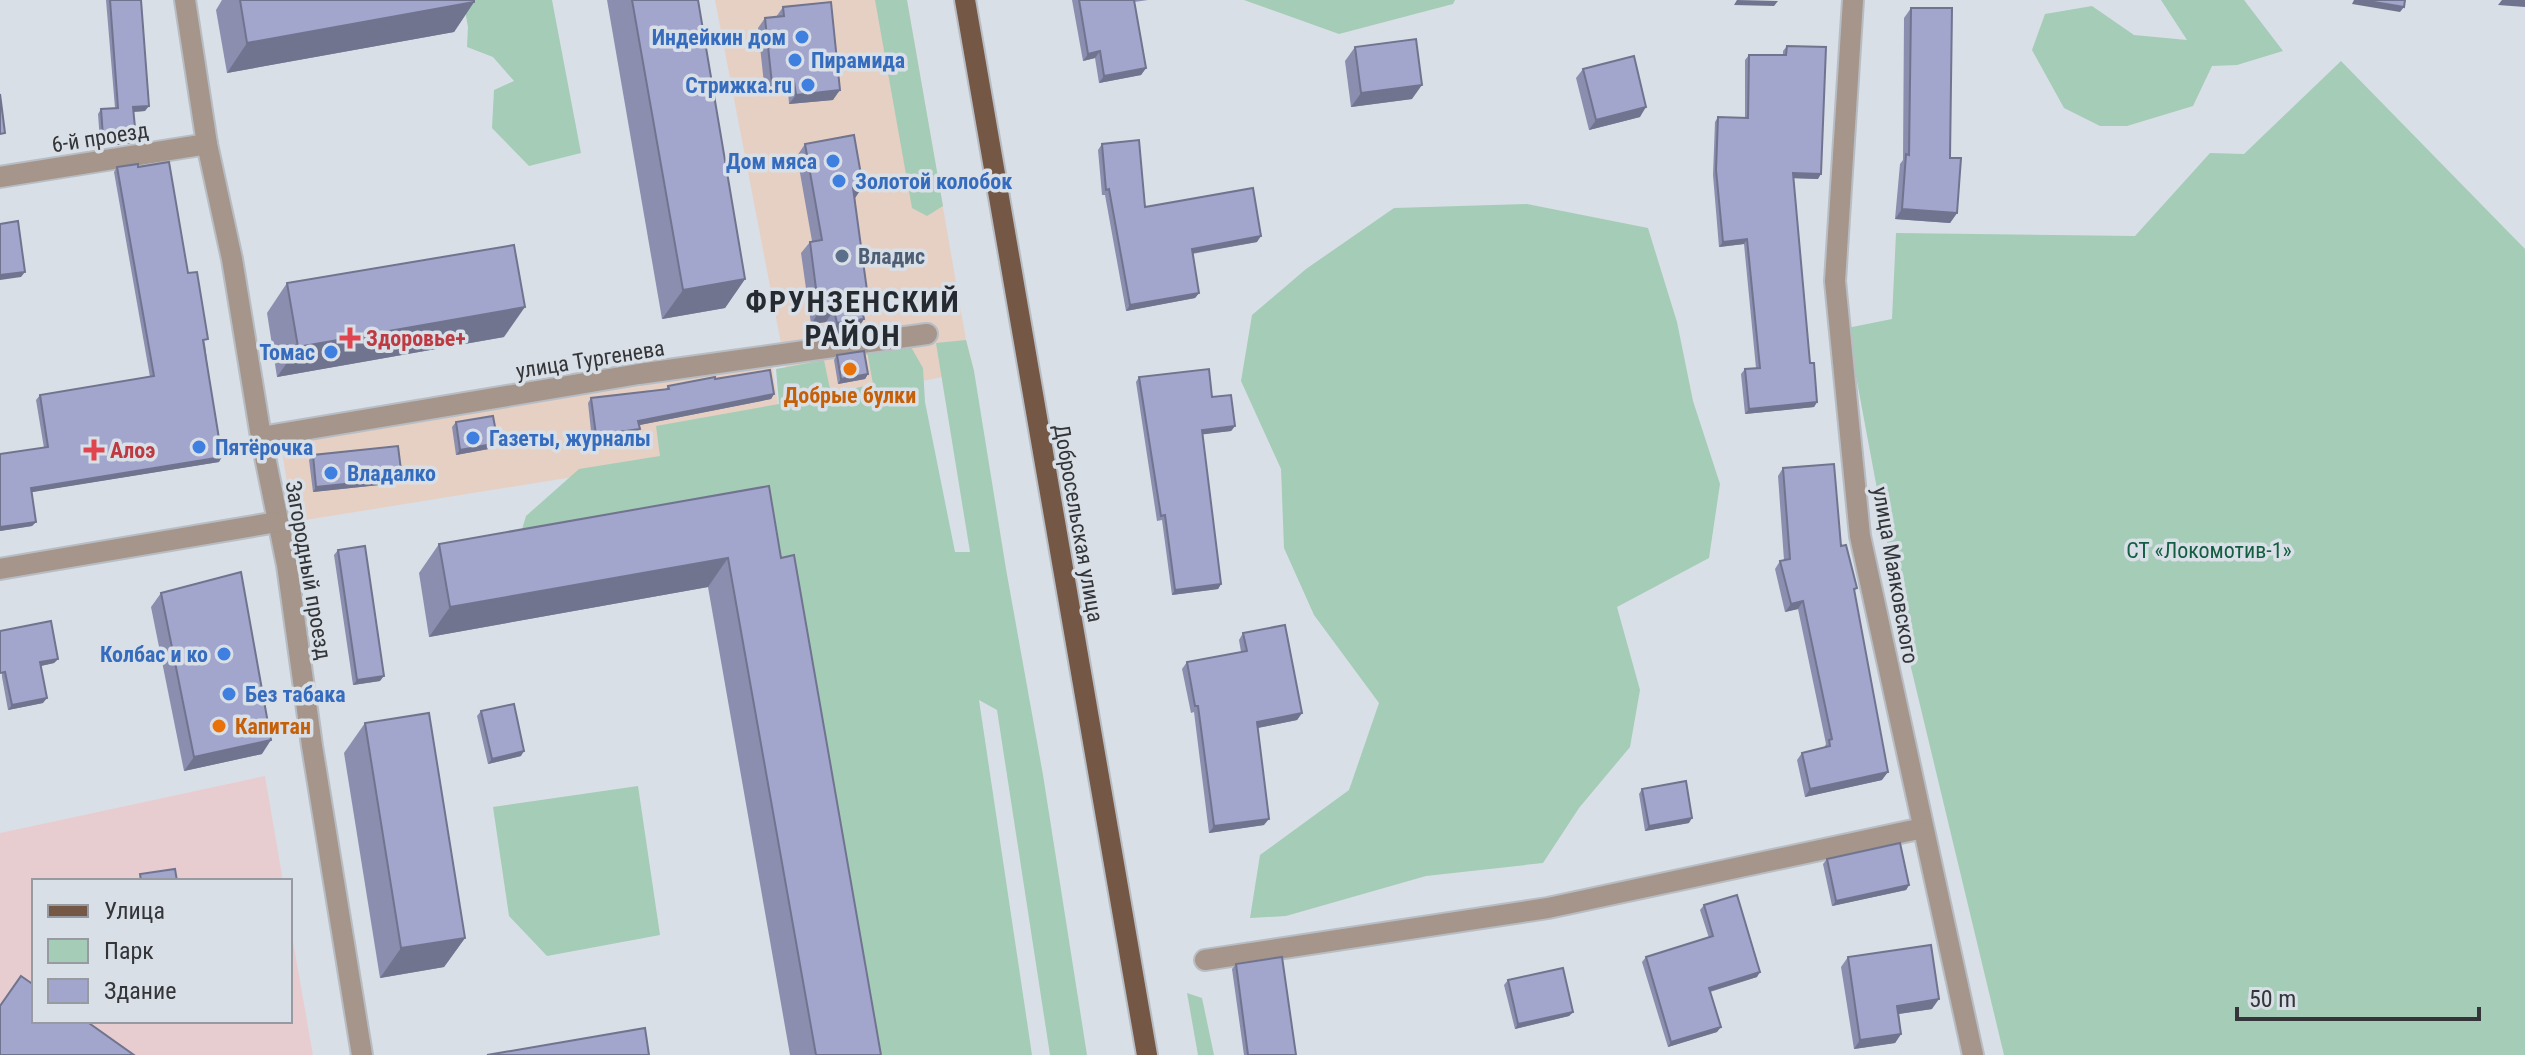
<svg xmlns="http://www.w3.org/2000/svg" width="2525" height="1055" font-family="'Roboto Condensed',sans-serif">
<rect width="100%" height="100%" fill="#d9dfe7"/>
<g fill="#e6d0c3">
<polygon points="715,0 907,0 966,340 974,371 793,406"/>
<polygon points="772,365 784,443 293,522 281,444"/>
</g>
<polygon fill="#e8cdd0" points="265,776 283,881 34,881 34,1021 290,1021 290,924 313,1055 0,1055 0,833"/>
<g fill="#a5ccb7">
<polygon points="463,0 552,0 581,153 529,166 492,128 494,90 514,81 493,57 467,47 468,27"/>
<polygon points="875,0 907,0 943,206 927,216 912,208"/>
<polygon points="1244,0 1455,0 1453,4 1339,34"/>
<polygon points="2161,0 2244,0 2283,51 2237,65 2212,66 2193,106 2127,126 2100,126 2064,108 2032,50 2045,14 2092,6 2134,35 2187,40"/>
<polygon points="2341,61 2525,249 2525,1055 2004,1055 1908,655 1847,328 1892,319 1896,233 2135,236 2210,153 2244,154"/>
<polygon points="1527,204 1648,228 1677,322 1693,401 1720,484 1709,558 1617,607 1640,690 1630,747 1579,808 1543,863 1426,876 1286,916 1250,918 1260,855 1349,790 1379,703 1314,615 1284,548 1281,469 1241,381 1252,315 1306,269 1394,208"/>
<polygon points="966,340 974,371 1006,569 1043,775 1087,1055 1050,1055 997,710 979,700 1032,1055 866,1055 761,502 517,546 526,516 579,469 660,456 656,426 779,404 776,369 824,360 831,394 873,384 867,351 893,345 911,347 923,368 925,402 955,552 970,552 936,343"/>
<polygon points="638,786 660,935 547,956 509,916 493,807"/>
<polygon points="1187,993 1202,998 1214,1055 1198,1055"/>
</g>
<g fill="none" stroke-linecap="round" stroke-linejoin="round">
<g stroke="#b8bdc4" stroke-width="24">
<g id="street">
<polyline points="185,0 207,144 232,259 261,437 287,565 312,746 362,1055"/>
<polyline points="1853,0 1835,281 1860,536 1973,1055"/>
<polyline points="0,177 207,144"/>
<polyline points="261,437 639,374 927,334"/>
<polyline points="0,569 277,522"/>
<polyline points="1205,960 1548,908 1923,828"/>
</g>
</g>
<g stroke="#b8bdc4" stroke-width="24">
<polyline id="primary" points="965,0 1147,1055"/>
</g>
<use href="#street" stroke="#a5958a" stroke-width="20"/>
<use href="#primary" stroke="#745745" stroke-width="20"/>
</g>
<g fill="#8b8eaf">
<polygon points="106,0 141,0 145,111 134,112 132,143 109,146 108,140 100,141 98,114 101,109 115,108"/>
<polygon points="222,0 474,0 474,2 454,32 227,73 216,10"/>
<polygon points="607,0 698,0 745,279 725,308 662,319"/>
<polygon points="1072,0 1148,0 1134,2 1146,68 1141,75 1099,83 1095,58 1083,61"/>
<polygon points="783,7 833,100 789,104 788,91 765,93 758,28 765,18 776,17"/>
<polygon points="1911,8 1950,158 1957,213 1950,223 1895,219 1900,164 1903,160 1904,18"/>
<polygon points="1787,46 1818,179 1793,178 1810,363 1817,402 1814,407 1745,414 1741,374 1745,369 1756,368 1744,244 1719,247 1713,175 1715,122 1718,117 1745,118 1745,60 1749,55 1783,55 1783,51"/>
<polygon points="1355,47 1412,99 1351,107 1345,61"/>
<polygon points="1583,69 1640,117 1589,130 1576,78"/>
<polygon points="805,144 863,186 855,198 864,319 856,331 829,335 826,322 811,324 801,253 810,242 812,241 797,156"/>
<polygon points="1102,144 1145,207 1257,242 1192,254 1199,293 1195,298 1126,311 1105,195 1102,195 1098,150"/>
<polygon points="117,167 138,167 188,273 205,344 219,462 31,492 36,522 32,526 0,531 0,454 44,448 36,400 40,395 150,377 114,172"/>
<polygon points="287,283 504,337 277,377 267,313"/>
<polygon points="837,355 868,374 865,379 838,384 834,360"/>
<polygon points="1139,377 1212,397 1235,426 1231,431 1202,434 1221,584 1218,589 1172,595 1162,520 1157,521 1136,382"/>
<polygon points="715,379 774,394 771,399 639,425 636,434 592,440 588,403 591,398 666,389 668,386"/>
<polygon points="456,422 498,443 494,448 456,455 452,427"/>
<polygon points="313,455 402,478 398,483 313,492 309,460"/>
<polygon points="1783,468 1841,546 1857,588 1854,591 1882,780 1805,797 1797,760 1802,753 1824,748 1826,744 1798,609 1785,612 1775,569 1780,561 1784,560 1778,476"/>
<polygon points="439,544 781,558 881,1055 790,1055 708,587 429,637 419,573"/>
<polygon points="338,550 380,681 353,685 334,555"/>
<polygon points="161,593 262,754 184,771 151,607"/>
<polygon points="0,631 58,659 54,663 41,666 43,703 8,710 2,677"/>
<polygon points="1243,633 1302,713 1297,720 1258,728 1264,825 1209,833 1194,712 1191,713 1182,669 1187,662 1241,652 1239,640"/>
<polygon points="481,711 521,756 488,764 477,716"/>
<polygon points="365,723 465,938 444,967 380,978 344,753"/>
<polygon points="1642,789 1689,823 1645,831 1639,794"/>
<polygon points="1827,859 1909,885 1906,890 1832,906 1823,864"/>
<polygon points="1704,905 1757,977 1710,992 1717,1032 1668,1047 1642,962 1646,957 1709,938 1700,910"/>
<polygon points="1848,957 1932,1009 1899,1014 1901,1034 1895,1043 1854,1049 1841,967"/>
<polygon points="1236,964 1296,1055 1244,1055 1232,969"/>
<polygon points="1508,980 1573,1012 1569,1016 1515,1029 1504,985"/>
</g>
<g fill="#71748f">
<polygon points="1737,0 1778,1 1774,6 1734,5"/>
<polygon points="2354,0 2362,0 2404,7 2400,12 2352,4"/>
<polygon points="2502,0 2525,0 2525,7 2498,5"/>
<polygon points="474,2 454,32 227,73 247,43"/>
<polygon points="1100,51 1095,58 1083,61 1088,54"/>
<polygon points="1146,68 1141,75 1099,83 1104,76"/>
<polygon points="794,81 788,91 765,93 772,84"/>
<polygon points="1422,85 1412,99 1351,107 1361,93"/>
<polygon points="840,90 833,100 789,104 796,95"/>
<polygon points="149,106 145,111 130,112 133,107"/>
<polygon points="1646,107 1640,117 1589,130 1596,120"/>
<polygon points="103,136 112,136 108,140 100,141"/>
<polygon points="136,138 132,143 109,146 113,141"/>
<polygon points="1793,173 1821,174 1818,179 1789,178"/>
<polygon points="863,186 855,198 845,200 853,188"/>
<polygon points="1902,209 1957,213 1950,223 1895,219"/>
<polygon points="1261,236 1257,242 1188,254 1192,249"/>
<polygon points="1747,239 1744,244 1719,247 1723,242"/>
<polygon points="25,272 21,277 0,280 0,275"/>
<polygon points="745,279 725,308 662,319 683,290"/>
<polygon points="1199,293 1195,298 1126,311 1130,305"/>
<polygon points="869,305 861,317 861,306"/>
<polygon points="525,307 504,337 277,377 298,347"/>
<polygon points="834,310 826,322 811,324 819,312"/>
<polygon points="864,319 856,331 829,335 837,323"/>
<polygon points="868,374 865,379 838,384 841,379"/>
<polygon points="774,394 771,399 635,426 638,421"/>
<polygon points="1817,402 1814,407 1745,414 1749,409"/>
<polygon points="1235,426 1231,431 1198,435 1202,430"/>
<polygon points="640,429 636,434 592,440 596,435"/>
<polygon points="498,443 494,448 456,455 460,450"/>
<polygon points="222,457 219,462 27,493 31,488"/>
<polygon points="402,478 398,483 313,492 316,487"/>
<polygon points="36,522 32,526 0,531 0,527"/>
<polygon points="728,558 708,587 429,637 450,607"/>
<polygon points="1221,584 1218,589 1172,595 1175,590"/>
<polygon points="1803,601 1798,609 1785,612 1791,604"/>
<polygon points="58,659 54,663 36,667 40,662"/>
<polygon points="384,676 380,681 353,685 357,680"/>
<polygon points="47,698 43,703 8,710 12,705"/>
<polygon points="1302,713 1297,720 1252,729 1257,722"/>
<polygon points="271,740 262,754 184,771 194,757"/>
<polygon points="524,751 521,756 488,764 492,759"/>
<polygon points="1888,772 1882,780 1805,797 1810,789"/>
<polygon points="1692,818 1689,823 1645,831 1649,826"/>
<polygon points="1269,819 1264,825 1209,833 1214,826"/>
<polygon points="1909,885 1906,890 1832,906 1836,901"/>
<polygon points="465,938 444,967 380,978 401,948"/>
<polygon points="1760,972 1757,977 1705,993 1709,988"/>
<polygon points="1939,999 1932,1009 1891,1015 1897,1006"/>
<polygon points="1573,1012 1569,1016 1515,1029 1518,1024"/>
<polygon points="1721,1027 1717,1032 1668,1047 1671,1042"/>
<polygon points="1901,1034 1895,1043 1854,1049 1860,1040"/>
</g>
<g fill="#a2a5cc" stroke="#71748f" stroke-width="2">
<polygon points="110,0 141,0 149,106 133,107 136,138 113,141 112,136 103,136 101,109 118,108"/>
<polygon points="240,0 474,0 474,2 247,43"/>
<polygon points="632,0 698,0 745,279 683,290"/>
<polygon points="1079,0 1134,0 1146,68 1104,76 1100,51 1088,54"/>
<polygon points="2362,0 2405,0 2404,7"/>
<polygon points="831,2 840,90 796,95 794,81 772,84 765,18 784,16 783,7"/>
<polygon points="1911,8 1952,8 1950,158 1961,158 1957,213 1902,209 1906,154 1909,155"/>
<polygon points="1416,39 1422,85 1361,93 1355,47"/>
<polygon points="1787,46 1826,47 1821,174 1793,173 1810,363 1814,363 1817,402 1749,409 1745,369 1760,368 1747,239 1723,242 1716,170 1718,117 1748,118 1749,55 1786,55"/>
<polygon points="1634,56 1646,107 1596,120 1583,69"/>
<polygon points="0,94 5,133 0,134"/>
<polygon points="854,135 863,186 853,188 869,305 861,306 864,319 837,323 834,310 819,312 810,242 822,240 805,144"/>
<polygon points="1139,140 1145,207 1253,188 1261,236 1192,249 1199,293 1130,305 1109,189 1106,190 1102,144"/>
<polygon points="169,162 188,273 197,272 208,339 203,340 222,457 31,488 36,522 0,527 0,454 48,447 40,395 154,376 117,167 138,164 138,167"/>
<polygon points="18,221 25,272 0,275 0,224"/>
<polygon points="514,245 525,307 298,347 287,283"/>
<polygon points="864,351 868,374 841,379 837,355"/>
<polygon points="1209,369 1212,397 1231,395 1235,426 1202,430 1221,584 1175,590 1165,515 1161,516 1139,377"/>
<polygon points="770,370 774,394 638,421 640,429 596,435 591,398 669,389 668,386 715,377 715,379"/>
<polygon points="493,416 498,443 460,450 456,422"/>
<polygon points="398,446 402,478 316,487 313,455"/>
<polygon points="1834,464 1841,546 1846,545 1857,588 1854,589 1888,772 1810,789 1802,753 1830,746 1829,740 1832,739 1803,601 1791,604 1780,561 1790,559 1783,468"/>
<polygon points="769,486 781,558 794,555 881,1055 816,1055 728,558 450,607 439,544"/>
<polygon points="365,546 384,676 357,680 338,550"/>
<polygon points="241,572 271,740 194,757 161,593"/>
<polygon points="51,621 58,659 40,662 47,698 12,705 5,672 0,673 0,631"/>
<polygon points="1285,625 1302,713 1257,722 1269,819 1214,826 1198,706 1195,706 1187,662 1247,651 1243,633"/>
<polygon points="514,704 524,751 492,759 481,711"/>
<polygon points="429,713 465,938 401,948 365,723"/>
<polygon points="1686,781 1692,818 1649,826 1642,789"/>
<polygon points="1900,843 1909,885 1836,901 1827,859"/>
<polygon points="175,869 177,881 141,881 140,874"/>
<polygon points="1737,895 1760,972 1709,988 1721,1027 1671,1042 1646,957 1713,936 1704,905"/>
<polygon points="1931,945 1939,999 1897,1006 1901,1034 1860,1040 1848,957"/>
<polygon points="1282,957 1296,1055 1248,1055 1236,964"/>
<polygon points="1563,968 1573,1012 1518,1024 1508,980"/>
<polygon points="21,976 34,985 34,1021 86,1021 134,1055 0,1055 0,1006"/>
<polygon points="645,1028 649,1055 487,1055"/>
</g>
<g fill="#3f7fe0" stroke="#d9dfe7" stroke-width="3">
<circle cx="802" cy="37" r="8"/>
<circle cx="795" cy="60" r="8"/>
<circle cx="808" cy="85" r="8"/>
<circle cx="833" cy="161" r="8"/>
<circle cx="839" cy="181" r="8"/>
<circle cx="331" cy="352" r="8"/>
<circle cx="473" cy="438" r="8"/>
<circle cx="199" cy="447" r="8"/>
<circle cx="331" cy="473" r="8"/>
<circle cx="224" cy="654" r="8"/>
<circle cx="229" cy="694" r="8"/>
</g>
<circle fill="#5c6f8a" stroke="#d9dfe7" stroke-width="3" cx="842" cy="256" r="8"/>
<g fill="#e0444e" stroke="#d9dfe7" stroke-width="3">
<path d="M346 326h8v8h8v8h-8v8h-8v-8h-8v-8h8z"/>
<path d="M90 438h8v8h8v8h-8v8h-8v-8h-8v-8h8z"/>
</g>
<g fill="#e8710a" stroke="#d9dfe7" stroke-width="3">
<circle cx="850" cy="369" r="8"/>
<circle cx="219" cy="726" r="8"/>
</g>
<g text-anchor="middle" stroke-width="7" stroke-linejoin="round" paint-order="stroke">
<g font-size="22" font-weight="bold" fill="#366cbe" stroke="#d9dfe7" text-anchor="start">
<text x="786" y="45" text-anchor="end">Индейкин дом</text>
<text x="811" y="68">Пирамида</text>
<text x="792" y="93" text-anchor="end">Стрижка.ru</text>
<text x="817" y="169" text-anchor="end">Дом мяса</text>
<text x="855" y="189">Золотой колобок</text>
<text x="315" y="360" text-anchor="end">Томас</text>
<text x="489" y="446">Газеты, журналы</text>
<text x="215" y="455">Пятёрочка</text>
<text x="347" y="481">Владалко</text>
<text x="208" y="662" text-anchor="end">Колбас и ко</text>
<text x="245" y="702">Без табака</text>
</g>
<g font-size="22" fill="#333538" stroke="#d9dfe7">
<text transform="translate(100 137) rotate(-9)" y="8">6-й проезд</text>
<text transform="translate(590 359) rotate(-9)" y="8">улица Тургенева</text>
<text transform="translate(1079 523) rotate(80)" y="8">Добросельская улица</text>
<text transform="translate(309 570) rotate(80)" y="8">Загородный проезд</text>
<text transform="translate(1896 575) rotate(80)" y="8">улица Маяковского</text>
</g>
<g font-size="22" font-weight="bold" fill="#4e5e75" stroke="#d9dfe7" text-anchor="start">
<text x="858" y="264">Владис</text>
</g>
<g font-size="22" font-weight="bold" fill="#be3a42" stroke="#d9dfe7" text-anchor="start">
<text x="366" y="346">Здоровье+</text>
<text x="110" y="458">Алоэ</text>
</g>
<g font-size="22" font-weight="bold" fill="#c56008" stroke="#d9dfe7">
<text x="850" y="403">Добрые булки</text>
<text x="235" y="734" text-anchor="start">Капитан</text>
</g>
<g font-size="22" fill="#135e41" stroke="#d9dfe7">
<text x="2209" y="558">СТ «Локомотив-1»</text>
</g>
<g font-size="30" font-weight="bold" letter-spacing="2" fill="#262b31" stroke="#d9dfe7">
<text x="853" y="312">ФРУНЗЕНСКИЙ<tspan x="853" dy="34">РАЙОН</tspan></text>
</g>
</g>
<rect x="32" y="879" width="260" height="144" fill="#d9dfe7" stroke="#979ba1" stroke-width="2"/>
<rect x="48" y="905" width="40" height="12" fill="#745745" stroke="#979ba1" stroke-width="2"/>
<text x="104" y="919" font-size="24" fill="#333538">Улица</text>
<rect x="48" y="939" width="40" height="24" fill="#a5ccb7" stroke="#979ba1" stroke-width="2"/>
<text x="104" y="959" font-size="24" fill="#333538">Парк</text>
<rect x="48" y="979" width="40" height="24" fill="#a2a5cc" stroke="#979ba1" stroke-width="2"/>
<text x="104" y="999" font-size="24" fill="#333538">Здание</text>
<path d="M2237 1007v12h242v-12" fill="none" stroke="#333538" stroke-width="4"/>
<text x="2249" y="1007" font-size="24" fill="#333538" stroke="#d9dfe7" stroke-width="6" paint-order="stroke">50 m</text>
</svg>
